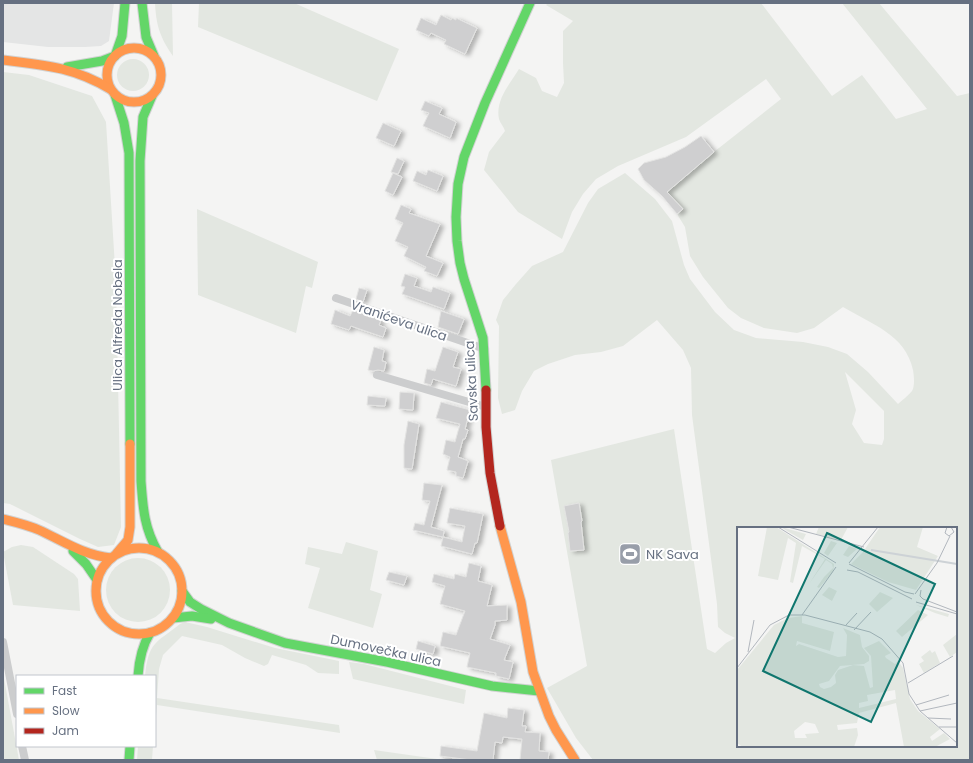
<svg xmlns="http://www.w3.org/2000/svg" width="973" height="763" font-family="Poppins,sans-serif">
<defs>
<filter id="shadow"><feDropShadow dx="4" dy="2" stdDeviation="2" flood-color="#0004"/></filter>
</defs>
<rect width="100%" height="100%" fill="#f4f4f3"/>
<polygon fill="#e4e5e5" points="3,3 114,3 109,41 101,46 85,47 48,47 3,42"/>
<g fill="#e3e7e1" fill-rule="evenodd">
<path d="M 155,3 L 172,3 L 173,56 C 160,38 156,25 155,3 Z"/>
<polygon points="199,3 294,3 399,49 377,101 198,27"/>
<path d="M 548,3 L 761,3 L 832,96 L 862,75 L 896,119 L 927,109 L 842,3 L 879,3 L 957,96 L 970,93 L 970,760 L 593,760 L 576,738 L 547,688 L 587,666 L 551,460 L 674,429 L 707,649 L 715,653 L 726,643 L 735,638 L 725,633 L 718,627 L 717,604 L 692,415 L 691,368 L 683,350 L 657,320 L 623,346 L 601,352 L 575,355 L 548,364 L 534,371 L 522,391 L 515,410 L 502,414 L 498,398 L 499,326 L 496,320 L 503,300 L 516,284 L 532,266 L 563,252 L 588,203 L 598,189 L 625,173 L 655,199 L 672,221 L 684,265 L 690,279 L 715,312 L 734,330 L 756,338 L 803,342 L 828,347 L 847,354 L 868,372 L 898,404 C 902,400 908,396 912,391 C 915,386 914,376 913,370 C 905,334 871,324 843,307 L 814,328 L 797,333 L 764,328 L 741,318 L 728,308 L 703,277 L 690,256 L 685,227 L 677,214 L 683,209 L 667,192 L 705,159 L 781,99 L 766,79 L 686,137 L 618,166 L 596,179 L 583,194 L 572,212 L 562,239 L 518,212 L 484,170 L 489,152 L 505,131 C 504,127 500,123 499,119 C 495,100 510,84 519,69 L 536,78 L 542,91 L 557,97 L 564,83 L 563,63 L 563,31 L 573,21 L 546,5 ZM 845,372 L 884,411 L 884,439 L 882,445 L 864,443 L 852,424 L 856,410 ZM 738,528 L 956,528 L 956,746 L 738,746 Z"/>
<circle cx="133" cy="75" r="16"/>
<polygon points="3,72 29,75 92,96 106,122 116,283 121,527 114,545 98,547 80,539 10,504 3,503"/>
<polygon points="197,209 318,262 312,288 306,286 296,333 198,295"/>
<polygon points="346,542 378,551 370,590 382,594 373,628 308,608 320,568 305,564 308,547 342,554"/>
<polygon points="21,545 33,547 74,574 78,579 80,611 13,605 3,552 12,547"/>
<circle cx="138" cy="590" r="32"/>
<path d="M 185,622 L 207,627 L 275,648 L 339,661 L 339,674 L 318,673 L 306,665 L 272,655 L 268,664 L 264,666 L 245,658 L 222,645 L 182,636 L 163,655 L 159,669 L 157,698 L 339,725 L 340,733 L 157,705 L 155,726 L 155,676 L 145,676 C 149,641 155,644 180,624 Z"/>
<polygon points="349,662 364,664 466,690 464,704 353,679"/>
<polygon points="3,673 19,760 3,760"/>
<polygon points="138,746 153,746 152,760 137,760"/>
<polygon points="374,750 444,760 377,760"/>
</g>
<g fill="#cfcfd0" stroke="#e3e3e2" filter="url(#shadow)">
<polygon points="441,15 451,20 452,18 456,20 456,18 477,28 465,54 444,44 446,40 431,33 429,36 416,30 421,18 436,25"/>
<polygon points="425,101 442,108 439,114 456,122 450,138 423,126 429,113 421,110"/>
<polygon points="383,123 401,131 394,146 376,138"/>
<polygon points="701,136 714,152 667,192 683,209 677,214 662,196 644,180 638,169 644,163 666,157 685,147"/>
<polygon points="397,158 404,161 398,174 391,172"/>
<polygon points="428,170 443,176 437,191 413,181 417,171 426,175"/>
<polygon points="393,173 402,177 393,195 385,191"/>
<polygon points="401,205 411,209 409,213 440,224 426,256 443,263 437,276 424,271 426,267 404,256 408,247 395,241 403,223 395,219"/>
<polygon points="405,274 417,278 414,286 431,292 433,287 450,293 444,309 402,294 405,287 401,286"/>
<polygon points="359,288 367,290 363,302 356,299"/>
<polygon points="335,310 350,316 353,310 381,320 379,325 386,328 383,337 351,326 349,330 331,324"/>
<polygon points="441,311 464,319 458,334 438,327"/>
<polygon points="374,347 384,350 382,361 386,362 384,371 378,370 373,371 368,370"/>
<polygon points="443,347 458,352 453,367 461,369 456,386 433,379 431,385 424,383 427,369 435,371"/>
<polygon points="400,392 414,393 413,410 399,409"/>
<polygon points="368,396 386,398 385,406 367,405"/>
<polygon points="441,402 470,410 465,429 468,430 465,439 463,439 458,457 468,461 463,478 456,476 456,472 447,470 450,457 443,454 446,440 455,442 460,424 436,418"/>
<polygon points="408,421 419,424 412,469 404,468 404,445"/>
<polygon points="424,483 442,485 431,527 444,531 443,537 413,530 415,523 424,525 430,501 422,500"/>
<polygon points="579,503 582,521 581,522 584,550 570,551 568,533 569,532 564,506"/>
<polygon points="450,508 483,514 477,543 475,543 472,554 441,546 443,537 462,542 465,526 447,523"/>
<polygon points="469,563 481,566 478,581 492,585 487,606 507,605 507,620 495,621 495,625 490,639 510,645 504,660 513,662 509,679 496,676 496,673 467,667 470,653 440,646 443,632 456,635 465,611 440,604 445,586 432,582 434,574 454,579 455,574 466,577"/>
<polygon points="389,572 407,576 404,585 386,580"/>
<polygon points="418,641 435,646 433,654 416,649"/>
<polygon points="508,708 524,710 522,726 526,726 525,732 540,733 539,751 549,752 548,760 520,760 522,739 503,737 502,743 495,742 493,760 471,760 440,756 441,746 477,751 484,713 507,718"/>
</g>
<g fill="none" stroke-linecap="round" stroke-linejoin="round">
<g stroke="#d1d2d2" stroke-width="11">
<g id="fast">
<polyline points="142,3 146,37 154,56"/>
<polyline points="67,67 102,61 115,56 122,36 125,3"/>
<polyline points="115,95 124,123 129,153 130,444"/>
<path d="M 152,96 L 143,117 L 140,161 L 141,481 C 143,508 144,528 158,552"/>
<polyline points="486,390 483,338 464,279 460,263 457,241 456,217 458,184 464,157 485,103 530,3"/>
<polyline points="73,551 86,564 97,580"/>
<polyline points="182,591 190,602 201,609 229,623 285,643 387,662 492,686 539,691"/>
<polyline points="173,618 192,616 211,619"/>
<path d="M 138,676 C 139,661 142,646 150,633"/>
<polyline points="129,760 130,746"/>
</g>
</g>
<g stroke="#d1d2d2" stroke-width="11">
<g id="slow">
<circle cx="134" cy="75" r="27"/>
<path d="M 3,60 C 44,65 74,67 110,89"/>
<path d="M 3,519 C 15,522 28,525 39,530 C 63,541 83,555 111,558"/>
<polyline points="500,526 521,602 533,672 549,716 556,730 575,760"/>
<circle cx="139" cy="591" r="43"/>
<polyline points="117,553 128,540 130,527 130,444"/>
</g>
</g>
<g stroke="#d1d2d2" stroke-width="11">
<polyline id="jam" points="486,390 486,427 490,473 500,526"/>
</g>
<g stroke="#cccdce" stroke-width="8">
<polyline points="336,298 485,349"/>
<polyline points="377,375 486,407"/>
<polyline points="3,642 17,714"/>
<polyline points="22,746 25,760"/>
</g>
<use href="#fast" stroke="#63d668" stroke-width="9"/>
<use href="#slow" stroke="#ff974d" stroke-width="9"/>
<use href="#jam" stroke="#b3261e" stroke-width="9"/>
</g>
<defs>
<g id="stadium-square" transform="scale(1.15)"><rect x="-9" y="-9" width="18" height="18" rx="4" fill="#989ea9" stroke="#fff"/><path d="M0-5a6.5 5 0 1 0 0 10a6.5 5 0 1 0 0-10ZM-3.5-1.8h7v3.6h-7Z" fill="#fff"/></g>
</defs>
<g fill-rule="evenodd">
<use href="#stadium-square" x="630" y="554"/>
</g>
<g text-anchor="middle" stroke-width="4" stroke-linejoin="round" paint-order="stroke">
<g font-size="13" fill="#667081" stroke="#fff">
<text transform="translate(399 320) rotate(19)" y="5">Vranićeva ulica</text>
<text transform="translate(117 325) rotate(-90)" y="5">Ulica Alfreda Nobela</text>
<text transform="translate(471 381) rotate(-93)" y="5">Savska ulica</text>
<text transform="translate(386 650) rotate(12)" y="5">Dumovečka ulica</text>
</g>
<g font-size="13" fill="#667081" stroke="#fff" text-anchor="start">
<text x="646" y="559">NK Sava</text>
</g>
</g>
<g transform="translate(737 527)">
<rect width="220" height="220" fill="#f4f4f3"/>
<path d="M 30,0 L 39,0 L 97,37 L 96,45 L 82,61 L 80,60 L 87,50 L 96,41 L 95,37 L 89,33 L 72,57 L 88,32 L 65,19 L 56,56 L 53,55 L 59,16 L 51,11 L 41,53 L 21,49 ZM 44,0 L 69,7 L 66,13 L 50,4 ZM 82,0 L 111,0 L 104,13 L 79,7 ZM 143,0 L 186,0 L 180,20 L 201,29 L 179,63 L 151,55 L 114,37 L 126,25 ZM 94,14 L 100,16 L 91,29 L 87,26 ZM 112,19 L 120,22 L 111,30 L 106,28 ZM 92,60 L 100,64 L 95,74 L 85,68 ZM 143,65 L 156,71 L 140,85 L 132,77 ZM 179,78 L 212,87 L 211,90 L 198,86 ZM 181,83 L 191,88 L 165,110 L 159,104 ZM 65,89 L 65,96 L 97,105 L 93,124 L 60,114 L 59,119 L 62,117 L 101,130 L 109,129 L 110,108 L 106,101 L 123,108 L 125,120 L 132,129 L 132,134 L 127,137 L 103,139 L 92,154 L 82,157 L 83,160 L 87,162 L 94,160 L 99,156 L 98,148 L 101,143 L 116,138 L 127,139 L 133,161 L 136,160 L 134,129 L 127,121 L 142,114 L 154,126 L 148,129 L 149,131 L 158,137 L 161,134 L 166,141 L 173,172 L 181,184 L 203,202 L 193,210 L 195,214 L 207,206 L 213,212 L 198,220 L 167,220 L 159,176 L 122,186 L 120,196 L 100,198 L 101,203 L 120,201 L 121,208 L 117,220 L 6,220 L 0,216 L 0,143 L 37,98 L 51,91 ZM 158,163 L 159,172 L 122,181 L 122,176 L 131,174 L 130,168 ZM 68,195 L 78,197 L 82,206 L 68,207 L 70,211 L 58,211 L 57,204 ZM 220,107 L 220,125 L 213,130 L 206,118 ZM 193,123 L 195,126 L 198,124 L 203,136 L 187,146 L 182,137 L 187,134 L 184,130 Z" fill="#e3e7e1" fill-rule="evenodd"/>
<path fill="none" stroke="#cdd2d6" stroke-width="2" d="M 134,23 L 220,37"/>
<path fill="none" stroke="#b2b7be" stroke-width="1" d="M 41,0 L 99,36M 51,0 L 127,20M 210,0 L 208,6 L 212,9 L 217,5 L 214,0M 112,36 L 141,0M 112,37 L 168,65 L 177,67M 110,43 L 121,45 L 175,72M 184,63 L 183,69 L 186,72 L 220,85M 178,67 L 200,36 L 213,9M 179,75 L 220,87M 65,88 L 99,40M 109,98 L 120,86M 117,103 L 134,85M 11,125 L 17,93M 0,141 L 33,98 L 52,88 L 68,88 L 133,105 L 145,112 L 166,136 L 172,167 L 183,184 L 220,216M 171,156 L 216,129M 179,178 L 212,168M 183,184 L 220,176M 191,191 L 214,192M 202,200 L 220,200"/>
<path fill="#0f766e" fill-opacity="0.15" stroke="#0f766e" stroke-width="2" d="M 90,6 L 198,57 L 134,195 L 26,144 Z"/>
<rect width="220" height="220" fill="none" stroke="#667081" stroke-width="2"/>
</g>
<rect width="973" height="763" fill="none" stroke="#667081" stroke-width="8"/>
<rect x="16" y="675" width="140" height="72" fill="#ffffff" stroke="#c2c6cd"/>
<rect x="24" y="688" width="20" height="6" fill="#63d668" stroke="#c2c6cd"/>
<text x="52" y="695" font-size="12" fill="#667081">Fast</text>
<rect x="24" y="708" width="20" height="6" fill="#ff974d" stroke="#c2c6cd"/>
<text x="52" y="715" font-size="12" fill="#667081">Slow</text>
<rect x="24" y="728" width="20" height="6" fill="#b3261e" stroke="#c2c6cd"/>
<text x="52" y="735" font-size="12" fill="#667081">Jam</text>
</svg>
